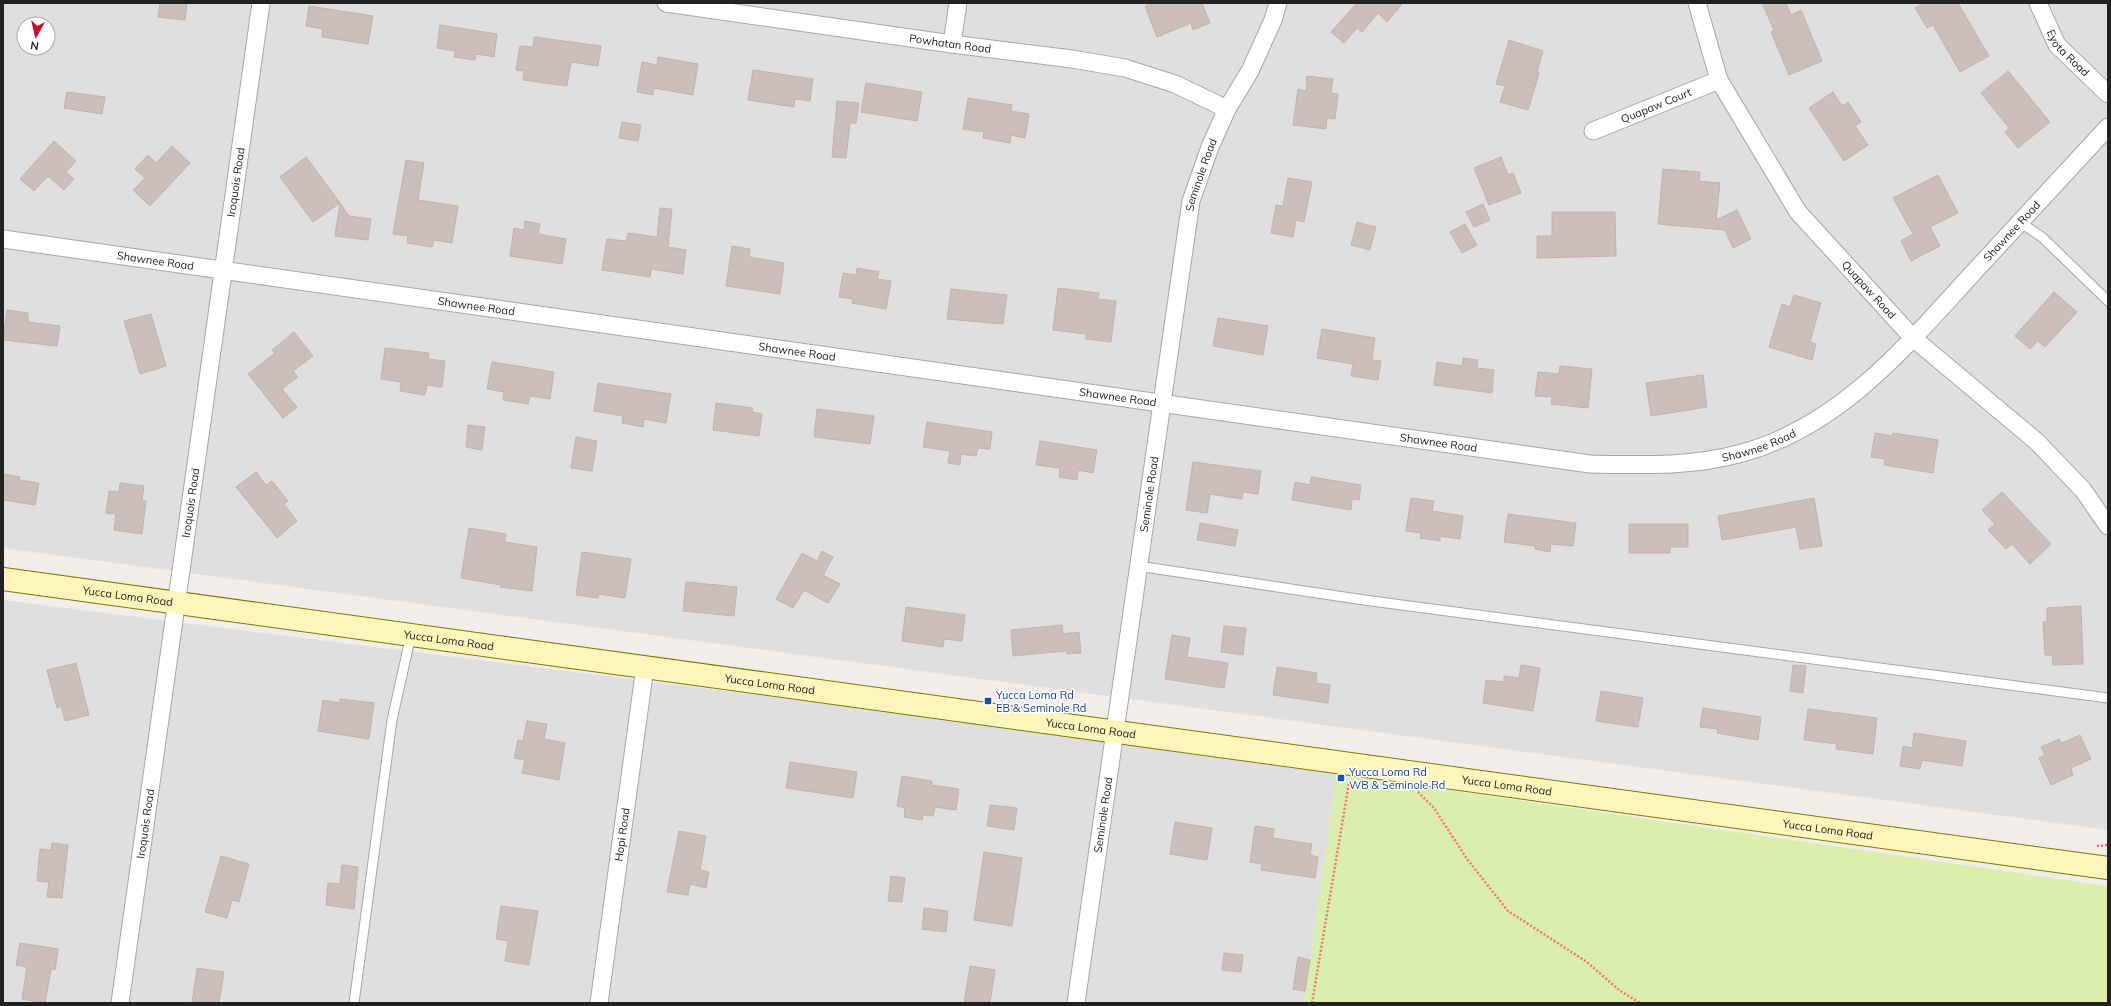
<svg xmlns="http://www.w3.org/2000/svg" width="2111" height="1006" font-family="Mulish,sans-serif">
<rect width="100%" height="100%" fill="#f2ede8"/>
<g fill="#e0dfdf" fill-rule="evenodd">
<path d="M 3,3 L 2108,3 L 2108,830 L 3,548 ZM 24,24 L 48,24 L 48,48 L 24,48 Z"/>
<polygon points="3,600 883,711 1337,774 1304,1003 3,1003"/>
</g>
<polygon fill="#d9efab" points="1337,774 2108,886 2108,1003 1304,1003"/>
<g fill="#cbbeba" stroke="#c6b0a9">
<polygon points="160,3 187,3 185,20 158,17"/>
<polygon points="1153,3 1202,3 1210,23 1193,30 1191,23 1157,37 1145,6"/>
<polygon points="1357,3 1403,3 1387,22 1378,13 1362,32 1357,28 1344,43 1331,32"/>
<polygon points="1762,3 1786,3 1791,15 1801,10 1822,61 1789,75 1771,32 1774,30"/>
<polygon points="1925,3 1958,3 1989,56 1960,72 1933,25 1927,28 1915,8"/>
<polygon points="309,6 373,16 368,44 322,37 323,29 306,26"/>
<polygon points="440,25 497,34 494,57 476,54 475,60 454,57 455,51 437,48"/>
<polygon points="534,37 601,46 598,66 571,62 567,86 523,80 524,71 516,70 520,46 533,47"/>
<polygon points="1509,40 1543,51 1537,72 1539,73 1528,110 1500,102 1505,86 1496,84"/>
<polygon points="658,57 698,64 693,95 654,88 653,95 637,92 642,62 657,65"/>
<polygon points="753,70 813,79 810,101 795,99 794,107 748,100"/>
<polygon points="2008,71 2050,122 2018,148 2005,132 2009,128 1981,93"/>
<polygon points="1307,76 1333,79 1331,93 1338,94 1335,119 1327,118 1326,129 1293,125 1298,89 1306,91"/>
<polygon points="866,83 922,92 917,121 861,112"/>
<polygon points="67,92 105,97 102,114 64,108"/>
<polygon points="1833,92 1842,106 1848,102 1861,122 1855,126 1868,145 1844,161 1809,108"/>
<polygon points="968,98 1012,105 1011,111 1029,114 1025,138 1011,135 1010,143 983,138 984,132 963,129"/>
<polygon points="837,101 859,103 856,123 850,123 846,158 832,157"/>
<polygon points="622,122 641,125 638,141 619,138"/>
<polygon points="54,141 76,161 66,172 74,179 64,190 48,176 34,191 20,179"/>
<polygon points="172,146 190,163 150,206 133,190 145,178 135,169 148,155 156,163"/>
<polygon points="306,157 340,203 313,222 280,177"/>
<polygon points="1501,157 1508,175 1513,173 1521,193 1489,205 1474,168"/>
<polygon points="406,160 424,163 418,200 458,206 452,243 434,240 432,247 407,243 408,236 393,234"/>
<polygon points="1663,169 1700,172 1699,181 1720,183 1716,220 1737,210 1751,239 1733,248 1725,230 1658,224"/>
<polygon points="1938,175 1958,213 1930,227 1940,246 1911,261 1901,241 1913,234 1893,198"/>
<polygon points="1288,178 1312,182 1304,222 1296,220 1293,237 1271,233 1276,205 1283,206"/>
<polygon points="340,203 349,216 371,219 368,240 335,236"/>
<polygon points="1483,204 1490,220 1474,227 1466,212"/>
<polygon points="660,208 672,209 668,247 686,250 683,274 651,269 650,277 602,270 607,239 626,241 628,233 657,237"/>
<polygon points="1552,212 1615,212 1616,256 1537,258 1537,236 1552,236"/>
<polygon points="525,221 540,224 538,234 566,239 562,264 510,256 514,228 524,230"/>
<polygon points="1357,222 1376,227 1370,250 1351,245"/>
<polygon points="1465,224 1477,245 1462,253 1450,232"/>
<polygon points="732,246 750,249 749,257 784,263 780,294 726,286"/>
<polygon points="857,268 879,272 877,279 891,281 886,309 852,303 853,299 839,297 843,273 856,275"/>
<polygon points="1058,288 1099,293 1098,299 1116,301 1111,342 1086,339 1086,334 1053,330"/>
<polygon points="951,289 1007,295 1003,324 947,319"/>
<polygon points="2054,292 2077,312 2045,347 2038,341 2030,349 2015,336"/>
<polygon points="1794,295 1821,303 1810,342 1816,344 1812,360 1769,347 1782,304 1790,307"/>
<polygon points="7,310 28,313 28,322 60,326 57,346 3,340"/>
<polygon points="151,314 166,366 140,374 124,321"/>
<polygon points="1218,318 1268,326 1263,355 1213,346"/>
<polygon points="1322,329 1375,338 1372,360 1381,361 1378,380 1351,376 1353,364 1317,358"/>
<polygon points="294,332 313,356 293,371 298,377 282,389 297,407 283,418 248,374 275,353 272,350"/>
<polygon points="385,348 429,353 428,359 445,361 442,387 427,385 425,395 400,391 401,382 381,379"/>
<polygon points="1463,358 1478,360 1477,368 1494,370 1492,393 1434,385 1437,362 1462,366"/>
<polygon points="492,362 554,372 550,399 530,396 528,404 503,400 504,392 487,389"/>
<polygon points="1560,366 1592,369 1588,408 1551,404 1552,397 1535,396 1538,372 1559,374"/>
<polygon points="1703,375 1707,407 1651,416 1646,383"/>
<polygon points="598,383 671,394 666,423 644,419 643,427 622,423 623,416 594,411"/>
<polygon points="716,403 753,408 752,412 762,414 759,436 713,430"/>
<polygon points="817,409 874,416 870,444 814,437"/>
<polygon points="927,422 992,432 990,449 978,448 976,456 961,454 960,465 948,463 950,451 923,447"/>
<polygon points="468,425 485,427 482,450 466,447"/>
<polygon points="1875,433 1893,436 1893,433 1938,440 1933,473 1884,465 1885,459 1871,457"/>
<polygon points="576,437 597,441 592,471 571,468"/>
<polygon points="1040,441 1097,450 1093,473 1078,470 1077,480 1059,477 1060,468 1036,465"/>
<polygon points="1193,462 1261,471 1258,494 1243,492 1242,499 1210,494 1207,513 1186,510"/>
<polygon points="256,472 266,485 272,481 288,501 284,504 297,521 277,538 236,487"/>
<polygon points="3,474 20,477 19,480 39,483 35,505 3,500"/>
<polygon points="1311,477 1361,485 1359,500 1352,499 1351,510 1292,500 1295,482 1310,485"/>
<polygon points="120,483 144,486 142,501 146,501 142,534 114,530 116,514 106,513 109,491 119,492"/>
<polygon points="2002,492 2051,544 2030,564 2012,544 2006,549 1988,530 1995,524 1982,510"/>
<polygon points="1411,498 1434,501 1432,511 1463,516 1460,539 1440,536 1440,541 1420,538 1421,533 1406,531"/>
<polygon points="1814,498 1822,546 1800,549 1796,527 1722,540 1718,516"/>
<polygon points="1508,514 1576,523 1573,546 1551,544 1550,552 1535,549 1535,546 1504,542"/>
<polygon points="1200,523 1238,530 1235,546 1197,540"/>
<polygon points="1629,524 1688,524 1688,547 1670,547 1670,553 1629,553"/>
<polygon points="469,528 506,534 505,542 537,547 532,591 500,587 501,585 461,578"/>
<polygon points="822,551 833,557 823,575 840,584 828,603 804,590 793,608 776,599 802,553 817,561"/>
<polygon points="582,552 631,559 625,598 599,594 598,598 576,595"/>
<polygon points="686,582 737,587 734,616 683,611"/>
<polygon points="2081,606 2083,664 2053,665 2052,655 2045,655 2043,622 2047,622 2047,608"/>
<polygon points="906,607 965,615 962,641 944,639 943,647 902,641"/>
<polygon points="1062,625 1063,634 1079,632 1081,653 1067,654 1066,651 1013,656 1011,630"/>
<polygon points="1224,626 1246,628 1243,655 1221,652"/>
<polygon points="1172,635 1190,638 1187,657 1228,663 1224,688 1165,679"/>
<polygon points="76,663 89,715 65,721 61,706 57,708 47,670"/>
<polygon points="1521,665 1540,668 1533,711 1483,703 1486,680 1504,682 1504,676 1519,678"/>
<polygon points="1793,665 1806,666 1803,693 1790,691"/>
<polygon points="1277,667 1317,673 1316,683 1330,685 1328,703 1273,695"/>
<polygon points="1601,691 1643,698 1638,727 1596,721"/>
<polygon points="340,699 374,703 369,739 318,731 323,700 340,703"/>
<polygon points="1703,708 1761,717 1758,740 1717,733 1718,729 1700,727"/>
<polygon points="1808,709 1877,718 1873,754 1836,749 1837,744 1804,740"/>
<polygon points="527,721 547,724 544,739 565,743 559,780 522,773 525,760 514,758 518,740 523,741"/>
<polygon points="1914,733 1966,741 1962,766 1922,760 1920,769 1900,766 1903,746 1912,748"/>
<polygon points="2080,735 2091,759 2071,768 2073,775 2051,785 2039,758 2045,755 2041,747 2059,739 2062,743"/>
<polygon points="790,762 857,772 853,798 786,788"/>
<polygon points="902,776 932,781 932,785 959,789 956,810 935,807 933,816 923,815 922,820 904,817 905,808 897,806"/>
<polygon points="990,805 1017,808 1014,830 987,826"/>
<polygon points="1175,822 1212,828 1207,860 1170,854"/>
<polygon points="1255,826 1274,829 1273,838 1312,844 1310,855 1318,857 1315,878 1261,870 1262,864 1250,862"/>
<polygon points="679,831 706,836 700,870 709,872 706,888 690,884 688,895 667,892"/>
<polygon points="52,843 68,845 62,898 47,897 49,882 37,881 40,849 51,850"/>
<polygon points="984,852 1022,858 1012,926 974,920"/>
<polygon points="221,856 249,864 239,902 232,900 227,918 205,912"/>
<polygon points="342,865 358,867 354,909 326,905 328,883 340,884"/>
<polygon points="891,876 905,878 902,902 888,901"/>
<polygon points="501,906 538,911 529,965 505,961 508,941 496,939"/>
<polygon points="924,908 948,911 946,932 922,929"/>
<polygon points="20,943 58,949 55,970 51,969 45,1003 22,999 27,967 16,965"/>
<polygon points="1224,953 1243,955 1241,972 1222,970"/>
<polygon points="1298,957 1310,960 1305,991 1293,989"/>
<polygon points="970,966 995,970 990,1003 964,1003"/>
<polygon points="197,968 224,972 219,1003 192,1003"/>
</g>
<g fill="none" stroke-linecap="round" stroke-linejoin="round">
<g stroke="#a6a6a6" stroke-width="11">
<g id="service">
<polyline points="2020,222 2043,238 2108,301"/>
<polyline points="1138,566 1364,600 2108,698"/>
<polyline points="354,1003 392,720 411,635"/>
</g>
</g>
<g stroke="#a6a6a6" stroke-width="19">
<g id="minor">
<path id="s1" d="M 666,3 L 952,44 L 1072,59 L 1125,68 L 1175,84 L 1227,109"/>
<path id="s2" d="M 1697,3 L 1719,80 L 1798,212 L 1913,338 L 2036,441 L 2083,490 L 2108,526"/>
<path id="s3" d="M 2038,3 L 2057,45 L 2108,94"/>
<polyline points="952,44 958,3"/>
<path id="s4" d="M 1593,131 L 1719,80"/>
<path id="s5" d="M 3,239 L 1590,464 C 1642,465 1692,467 1742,453 C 1841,426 1907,345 1973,273 C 2018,224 2063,176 2108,127"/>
<path id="s6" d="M 120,1003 L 261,3"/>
<path id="s7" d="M 599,1003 L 645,667"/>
<path id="s8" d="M 1076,1003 L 1191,201 L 1210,147 L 1227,109 L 1250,71 L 1273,20 L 1278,3"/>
</g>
</g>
<g stroke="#817700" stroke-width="24">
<g id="secondary">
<path id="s9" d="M 3,579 L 2108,868"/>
</g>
</g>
<g stroke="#ff6c79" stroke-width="2.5" stroke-dasharray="2 2" stroke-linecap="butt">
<polyline points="1418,792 1434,808 1467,859 1508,911 1587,962 1619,990 1640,1003"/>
<polyline points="2097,846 2108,845"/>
<polyline points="1312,1003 1349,783"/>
</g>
<use href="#service" stroke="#fff" stroke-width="9"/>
<use href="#minor" stroke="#fff" stroke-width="17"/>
<use href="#secondary" stroke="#fef5ba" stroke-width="22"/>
</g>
<g fill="#1a4fb4" stroke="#fff" stroke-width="1.5">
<rect x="984" y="697" width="8" height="8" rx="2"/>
<rect x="1337" y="774" width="8" height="8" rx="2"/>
</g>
<g text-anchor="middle" stroke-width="3" stroke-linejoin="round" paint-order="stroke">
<g font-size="11" fill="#222" stroke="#fff">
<text dy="4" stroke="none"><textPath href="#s1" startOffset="287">Powhatan Road</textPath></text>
<text dy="4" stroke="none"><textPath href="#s3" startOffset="59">Eyota Road</textPath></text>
<text dy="4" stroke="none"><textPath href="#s4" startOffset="68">Quapaw Court</textPath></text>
<text dy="4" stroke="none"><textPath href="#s8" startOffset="838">Seminole Road</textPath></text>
<text dy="4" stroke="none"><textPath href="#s6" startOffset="829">Iroquois Road</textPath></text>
<text dy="4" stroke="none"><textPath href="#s5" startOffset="2110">Shawnee Road</textPath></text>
<text dy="4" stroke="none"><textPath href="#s5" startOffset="154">Shawnee Road</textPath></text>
<text dy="4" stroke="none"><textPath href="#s2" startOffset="339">Quapaw Road</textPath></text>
<text dy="4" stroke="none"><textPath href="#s5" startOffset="478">Shawnee Road</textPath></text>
<text dy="4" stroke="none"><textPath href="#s5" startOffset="802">Shawnee Road</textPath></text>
<text dy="4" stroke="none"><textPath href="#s5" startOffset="1126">Shawnee Road</textPath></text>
<text dy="4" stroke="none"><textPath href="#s5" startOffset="1450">Shawnee Road</textPath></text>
<text dy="4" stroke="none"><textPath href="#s5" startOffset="1774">Shawnee Road</textPath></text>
<text dy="4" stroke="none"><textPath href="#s8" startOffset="514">Seminole Road</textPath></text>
<text dy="4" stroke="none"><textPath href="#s6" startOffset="505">Iroquois Road</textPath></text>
<text dy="4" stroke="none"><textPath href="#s9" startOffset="126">Yucca Loma Road</textPath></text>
<text dy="4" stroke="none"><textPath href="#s9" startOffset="450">Yucca Loma Road</textPath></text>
<text dy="4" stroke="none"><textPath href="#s9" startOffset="774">Yucca Loma Road</textPath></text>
<text dy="4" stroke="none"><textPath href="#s9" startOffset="1098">Yucca Loma Road</textPath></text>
<text dy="4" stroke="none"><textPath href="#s9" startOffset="1518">Yucca Loma Road</textPath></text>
<text dy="4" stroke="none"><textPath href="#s8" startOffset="190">Seminole Road</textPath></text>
<text dy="4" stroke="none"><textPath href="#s6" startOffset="181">Iroquois Road</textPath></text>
<text dy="4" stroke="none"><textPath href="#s9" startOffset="1842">Yucca Loma Road</textPath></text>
<text dy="4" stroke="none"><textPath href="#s7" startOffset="170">Hopi Road</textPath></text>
</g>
<g font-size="11" fill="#164399" stroke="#fff" text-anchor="start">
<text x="996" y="699">Yucca Loma Rd<tspan x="996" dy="13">EB &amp; Seminole Rd</tspan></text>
<text x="1349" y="776">Yucca Loma Rd<tspan x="1349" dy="13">WB &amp; Seminole Rd</tspan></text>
</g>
</g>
<rect width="2111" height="1006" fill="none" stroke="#222222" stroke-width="8"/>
<g transform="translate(36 36) rotate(188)"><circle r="19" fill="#ffffff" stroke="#a7a7a7"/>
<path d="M0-3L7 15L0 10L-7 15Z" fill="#d30028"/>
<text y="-6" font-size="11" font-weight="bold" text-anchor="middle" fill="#222222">N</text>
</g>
</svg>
